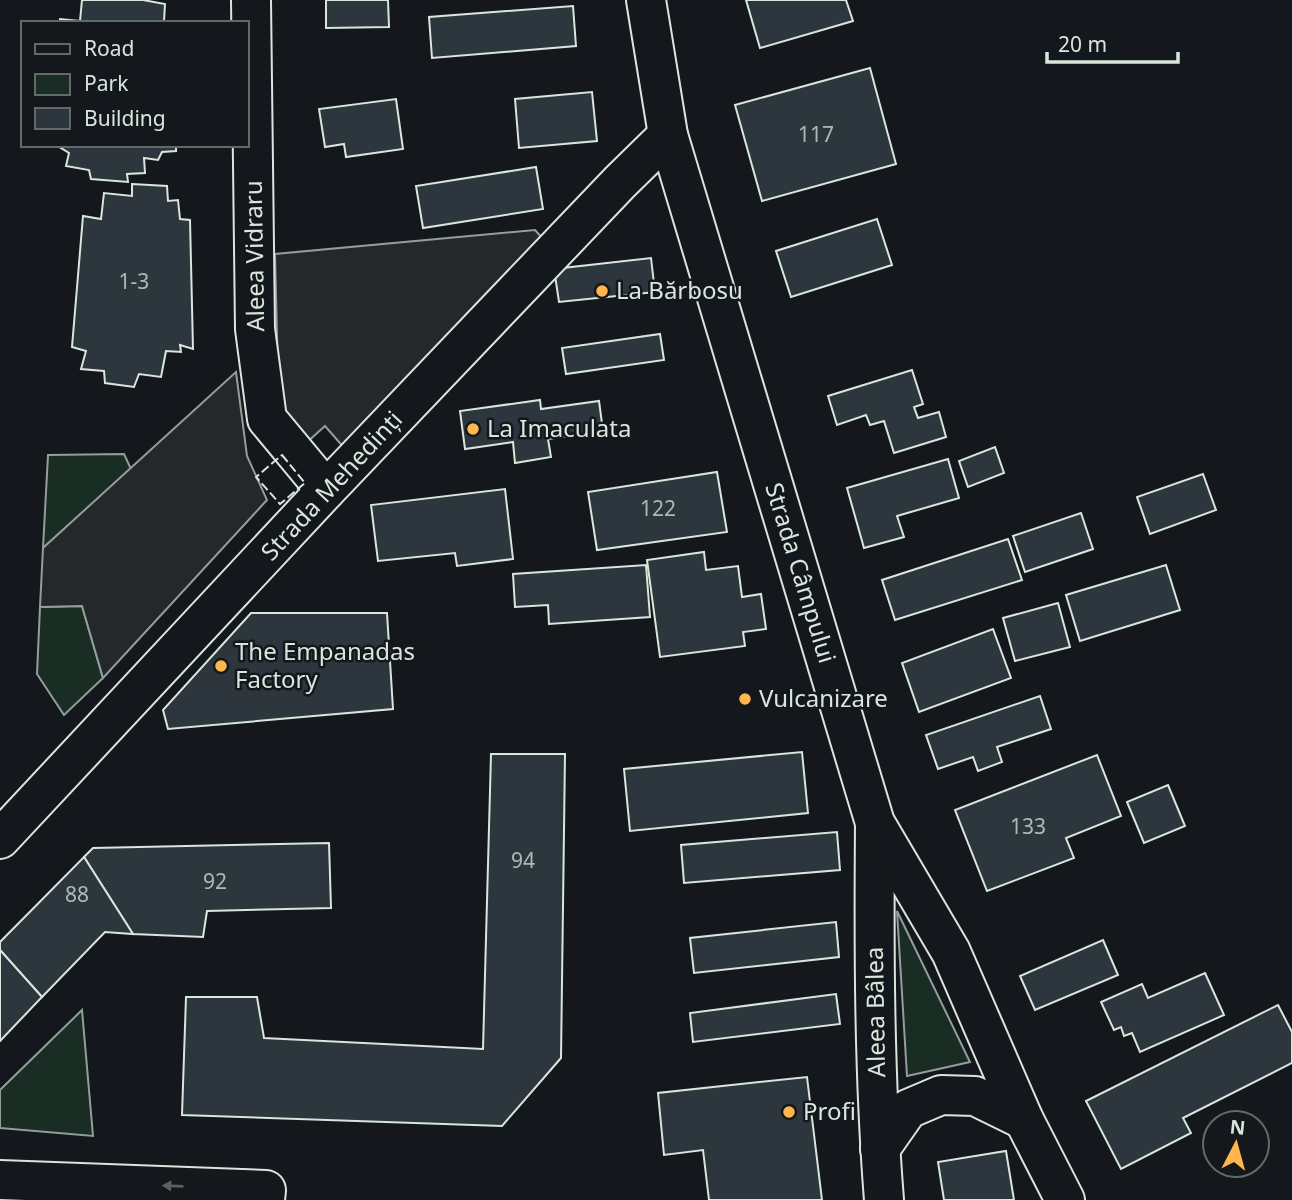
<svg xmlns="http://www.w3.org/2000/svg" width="1292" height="1200" font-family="'Noto Sans',sans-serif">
<rect width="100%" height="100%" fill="#14181c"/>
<g fill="#1a2d24" stroke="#939e99" stroke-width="2">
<polygon points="124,454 131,469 43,548 48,455"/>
<polygon points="82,606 103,678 64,715 37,674 40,607"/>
<polygon points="897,911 970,1062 907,1076"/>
<polygon points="82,1010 93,1136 0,1128 0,1090"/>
</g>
<g fill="#24282b" stroke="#939e99" stroke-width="2">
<polygon points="535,230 544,240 346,450 325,426 305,444 279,413 275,254"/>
<polygon points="236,372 247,456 267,500 103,678 82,606 40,607 43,548"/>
</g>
<g fill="#2c363c" stroke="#d8e6dc" stroke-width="2">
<polygon points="82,0 143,0 165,4 164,21 170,23 60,23 60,19 80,21"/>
<polygon points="326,0 388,0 389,27 326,28"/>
<polygon points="746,0 846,0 853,21 760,48"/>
<polygon points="573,6 576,46 432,58 429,17"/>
<polygon points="870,68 896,164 762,201 735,105"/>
<polygon points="592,92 597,141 519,148 515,99"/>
<polygon points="396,99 403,149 346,157 344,144 325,147 319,109"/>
<polygon points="56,145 176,145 176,151 162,152 158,160 144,158 145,173 127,174 128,182 91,179 89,170 66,166 69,153"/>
<polygon points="536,167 543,209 423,228 416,186"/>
<polygon points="132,184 167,186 168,201 178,200 180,219 190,220 193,349 180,345 181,352 166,351 161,377 139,374 134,387 105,383 104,371 81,369 86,351 72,347 83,216 101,219 104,193 132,196"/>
<polygon points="877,219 892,265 791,297 776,251"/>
<polygon points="651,258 655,292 559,302 554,269"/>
<polygon points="660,334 664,360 566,374 562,348"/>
<polygon points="912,370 923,404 914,407 918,418 939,412 946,437 894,453 884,421 870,425 866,415 837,425 828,396"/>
<polygon points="540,400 541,409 599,401 603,431 548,439 551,457 515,463 513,442 465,449 460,411"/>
<polygon points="995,447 1004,473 968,487 959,461"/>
<polygon points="948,459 959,498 897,516 904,537 864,548 847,488"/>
<polygon points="717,472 727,532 597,550 588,492"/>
<polygon points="1203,474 1216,510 1150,534 1137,497"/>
<polygon points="505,489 513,559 457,566 455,553 378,561 371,505"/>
<polygon points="1081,513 1093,549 1025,572 1013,536"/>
<polygon points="1008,539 1022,580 895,620 882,580"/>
<polygon points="704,552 706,570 738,566 742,597 761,594 766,629 743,632 745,646 660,657 647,560"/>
<polygon points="646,565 650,617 549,624 548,605 515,607 513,574"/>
<polygon points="1166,565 1180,610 1080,641 1066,595"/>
<polygon points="1058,603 1070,647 1015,661 1003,618"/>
<polygon points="251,613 387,613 393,709 168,729 163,710"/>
<polygon points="993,629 1011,678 919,712 902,663"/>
<polygon points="1040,696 1051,729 997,747 1002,762 978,771 973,757 938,769 926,735"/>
<polygon points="802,752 808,813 630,831 624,769"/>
<polygon points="491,754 565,754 561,1058 502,1126 182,1115 186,997 257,997 264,1038 483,1049"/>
<polygon points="1097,755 1121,816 1066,838 1074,858 987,891 955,810"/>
<polygon points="1168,785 1185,826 1144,843 1127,802"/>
<polygon points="837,832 840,870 684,883 681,845"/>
<polygon points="329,843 331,908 207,911 203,937 133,934 84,857 93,848"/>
<polygon points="84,857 133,934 105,932 42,997 0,950 0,942"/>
<polygon points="836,922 839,957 694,973 690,938"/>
<polygon points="1103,940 1118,975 1035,1010 1020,976"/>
<polygon points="0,950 42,997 0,1041"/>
<polygon points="1205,973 1224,1015 1140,1052 1132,1033 1124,1036 1121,1027 1114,1030 1101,1002 1142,984 1148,998"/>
<polygon points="836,994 840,1024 693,1042 690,1013"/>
<polygon points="1278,1005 1292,1032 1292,1063 1183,1118 1191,1133 1121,1169 1086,1101"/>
<polygon points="807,1077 822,1200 709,1200 703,1150 664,1155 658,1093"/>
<polygon points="1006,1151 1014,1200 944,1200 938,1162"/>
</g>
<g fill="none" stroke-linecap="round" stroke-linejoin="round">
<g stroke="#d8e6dc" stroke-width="42">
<g id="street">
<polyline points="251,0 255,329 267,419 326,490"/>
<path d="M 875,823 C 874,949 874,1075 884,1200"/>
<polyline points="880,1149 908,1109 941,1095 975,1096 1024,1120"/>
<polyline points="0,1180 266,1190 265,1200"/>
</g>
</g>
<g stroke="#d8e6dc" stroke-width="42">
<g id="secondary">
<polyline points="646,0 668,135 875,823 951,952 1024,1120 1065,1200"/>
<polyline points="0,839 326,490 620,182 668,135"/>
</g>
</g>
<use href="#street" stroke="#14181c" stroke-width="38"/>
<use href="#secondary" stroke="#14181c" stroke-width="38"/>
<polygon stroke="#d8e6dc" stroke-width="2" stroke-dasharray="9 3.5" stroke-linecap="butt" points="282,455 305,483 280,504 256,477"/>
</g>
<defs><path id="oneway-solid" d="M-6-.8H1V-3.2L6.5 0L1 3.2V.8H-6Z" transform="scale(1.75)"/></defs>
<use fill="#59605f" href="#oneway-solid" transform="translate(173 1186) rotate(-178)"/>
<g fill="#ffb74d" stroke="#14181c" stroke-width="2.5">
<circle cx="602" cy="291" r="7"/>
<circle cx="473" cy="429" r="7"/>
<circle cx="221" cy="666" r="7"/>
<circle cx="745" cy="699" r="7"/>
<circle cx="789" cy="1112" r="7"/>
</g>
<g text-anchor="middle" stroke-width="5" stroke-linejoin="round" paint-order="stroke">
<g font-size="21" fill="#adbab4">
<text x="816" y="142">117</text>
<text x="134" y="289">1-3</text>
<text x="658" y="516">122</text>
<text x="1028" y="834">133</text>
<text x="523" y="868">94</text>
<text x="215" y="889">92</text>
<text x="77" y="902">88</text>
</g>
<g font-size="24" fill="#d8e6dc" stroke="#14181c">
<text transform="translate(255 256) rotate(-91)" y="8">Aleea Vidraru</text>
<text transform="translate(332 486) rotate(-47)" y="8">Strada Mehedinți</text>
<text transform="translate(800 573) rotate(73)" y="8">Strada Câmpului</text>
<text transform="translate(876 1012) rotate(-91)" y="8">Aleea Bâlea</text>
</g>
<g font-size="24" fill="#d8e6dc" stroke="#14181c" text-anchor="start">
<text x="616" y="299">La Bărbosu</text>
<text x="487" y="437">La Imaculata</text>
<text x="235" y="660">The Empanadas<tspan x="235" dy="28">Factory</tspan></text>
<text x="759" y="707">Vulcanizare</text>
<text x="803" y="1120">Profi</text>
</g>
</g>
<rect x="21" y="21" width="228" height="126" fill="#14181c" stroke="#626a69" stroke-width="2"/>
<rect x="35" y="44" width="35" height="10" fill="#14181c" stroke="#626a69" stroke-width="2"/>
<text x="84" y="56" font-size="21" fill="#d8e6dc">Road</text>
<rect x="35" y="74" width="35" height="21" fill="#1a2d24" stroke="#626a69" stroke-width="2"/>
<text x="84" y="91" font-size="21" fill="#d8e6dc">Park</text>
<rect x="35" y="108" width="35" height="21" fill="#2c363c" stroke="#626a69" stroke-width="2"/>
<text x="84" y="126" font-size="21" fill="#d8e6dc">Building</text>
<g transform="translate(1236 1144) rotate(6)"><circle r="33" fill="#14181c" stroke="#626a69" stroke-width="2"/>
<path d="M0-5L12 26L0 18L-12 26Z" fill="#ffb74d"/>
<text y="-10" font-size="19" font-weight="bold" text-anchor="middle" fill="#d8e6dc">N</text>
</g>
<path d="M1047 52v10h131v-10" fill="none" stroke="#d8e6dc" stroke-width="3.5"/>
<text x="1058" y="52" font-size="21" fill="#d8e6dc" stroke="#14181c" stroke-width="5" paint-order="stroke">20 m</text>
</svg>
